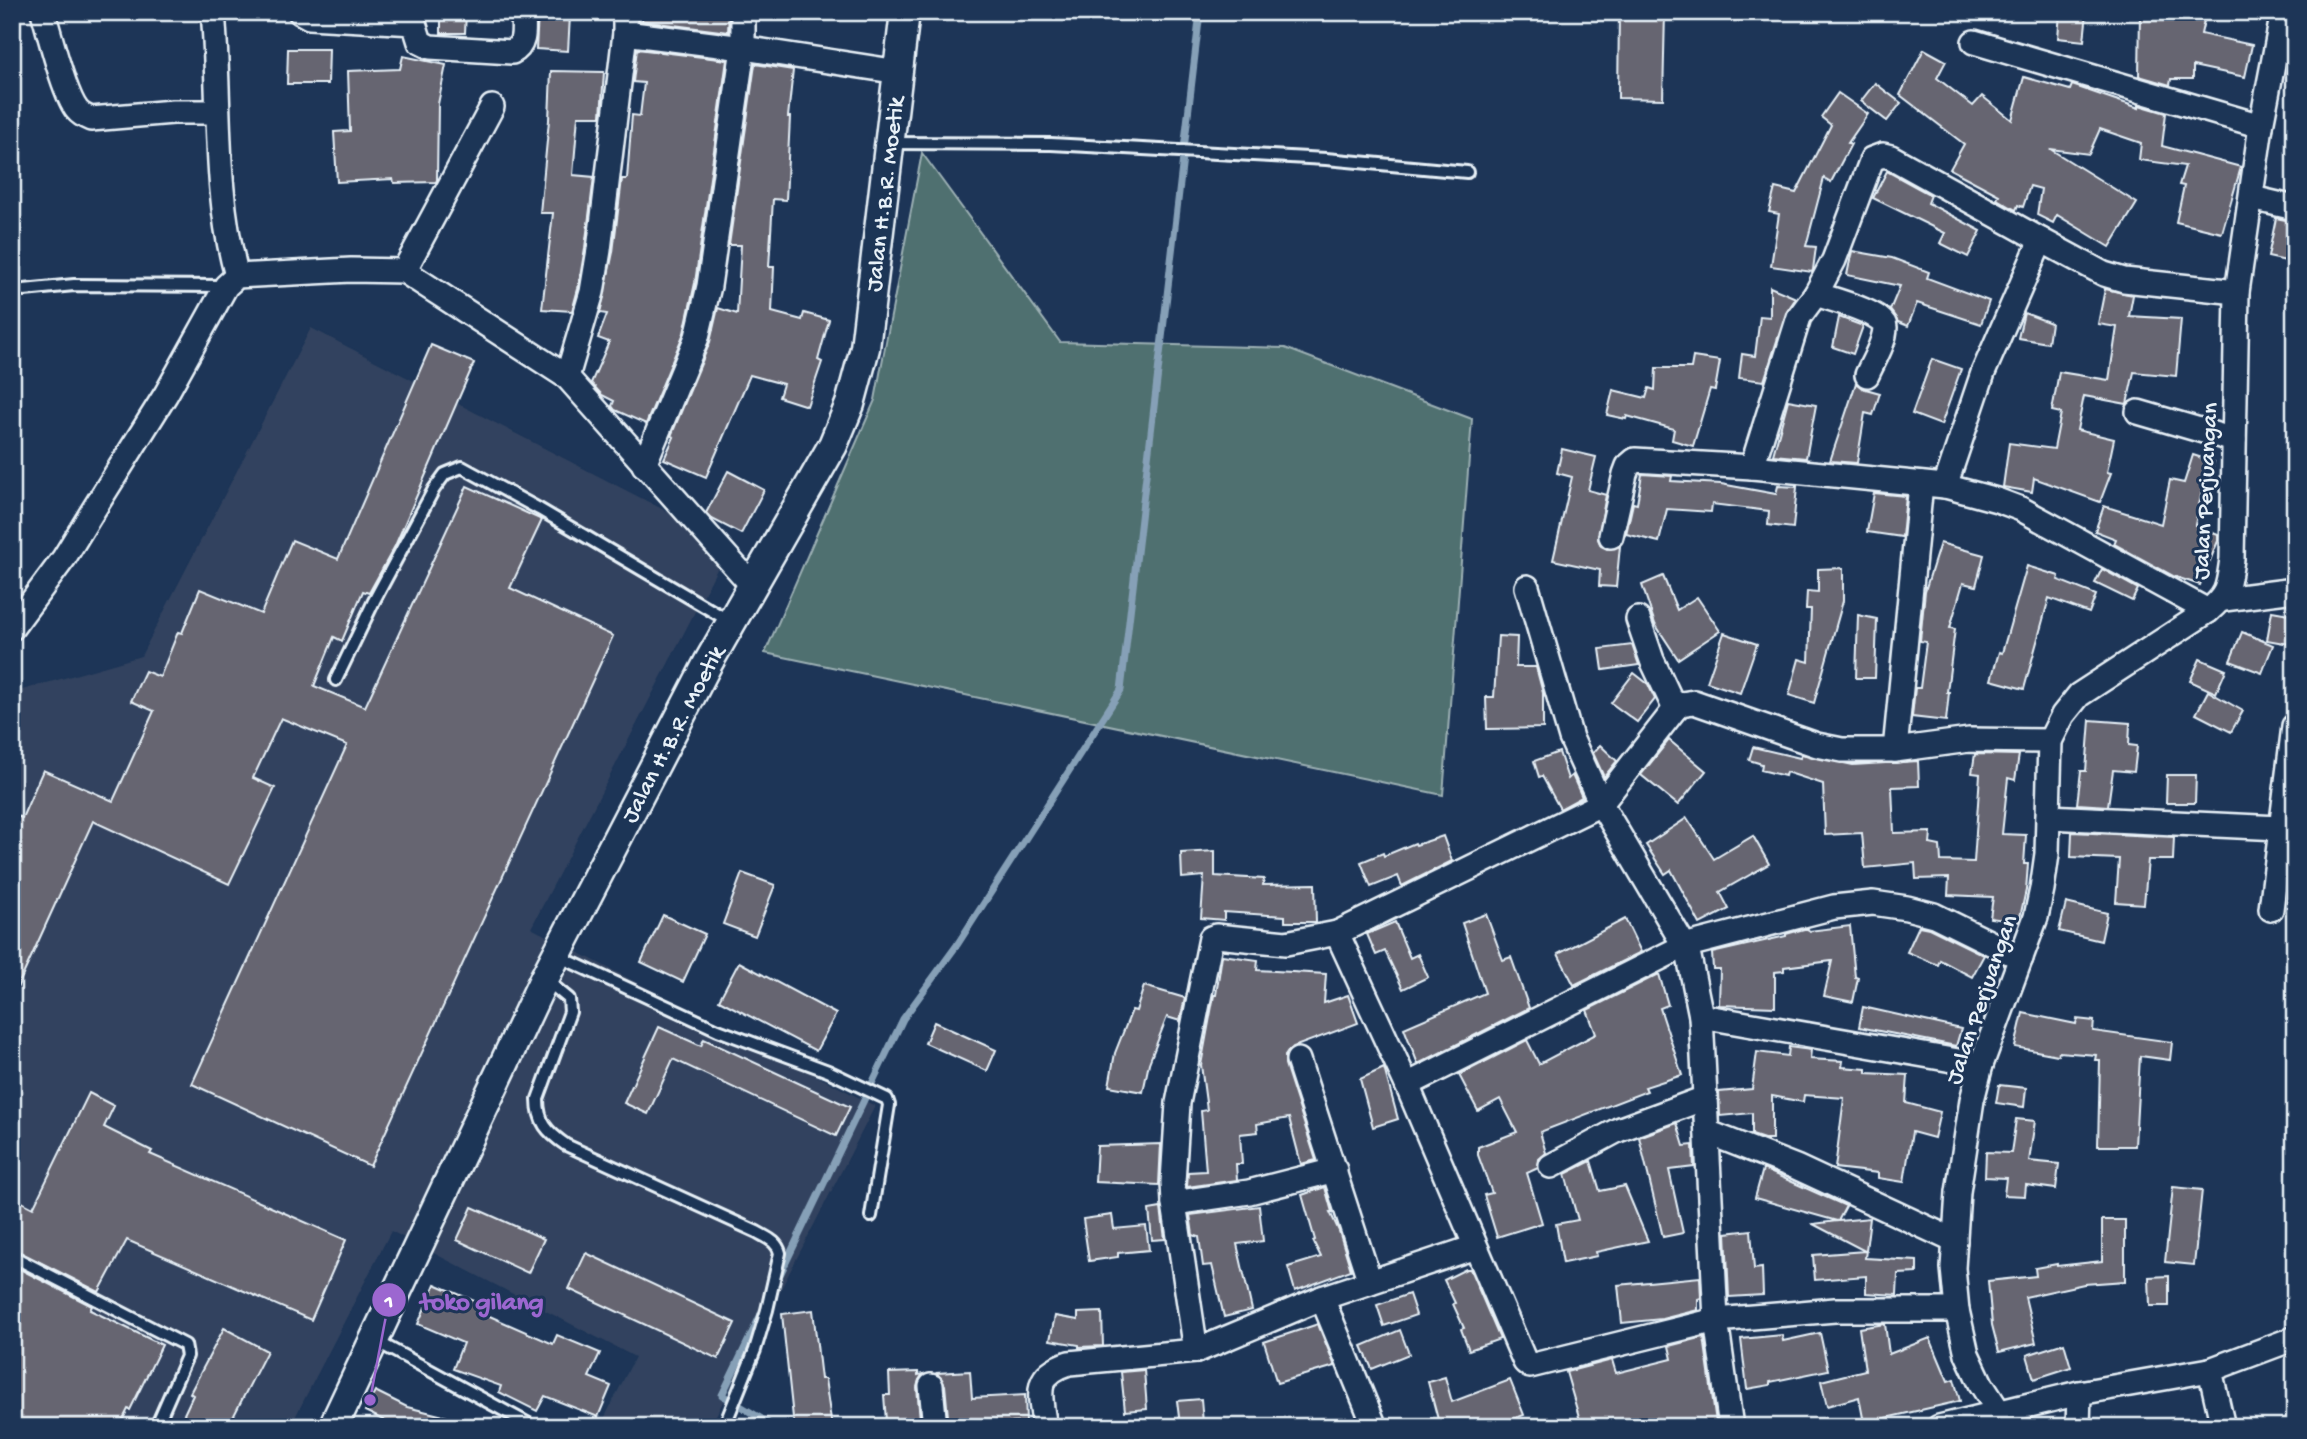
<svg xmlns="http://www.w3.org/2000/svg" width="2307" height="1439" font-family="'Gochi Hand',sans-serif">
<rect width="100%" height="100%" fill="#1d3557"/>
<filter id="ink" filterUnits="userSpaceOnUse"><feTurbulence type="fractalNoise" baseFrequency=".0143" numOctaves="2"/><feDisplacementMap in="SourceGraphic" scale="14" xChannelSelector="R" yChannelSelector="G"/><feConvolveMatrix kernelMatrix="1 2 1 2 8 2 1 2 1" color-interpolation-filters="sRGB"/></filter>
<g filter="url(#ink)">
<polygon fill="#33435f" points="311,328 730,544 531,928 875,1106 710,1427 600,1427 635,1357 391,1231 290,1427 12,1427 12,693 141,656"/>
<polygon fill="#507070" stroke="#9cb0b4" stroke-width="2" points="922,153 1060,342 1285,348 1472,419 1443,795 765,653 875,400"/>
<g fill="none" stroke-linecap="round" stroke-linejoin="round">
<g stroke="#86a0b7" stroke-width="7">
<polyline points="777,1281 903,1019 957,945 1121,690 1200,12"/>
<polyline points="763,1310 722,1395 775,1427"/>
</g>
</g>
<g fill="#666571" stroke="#e8f1f8" stroke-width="2">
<polygon points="441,12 466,12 465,33 441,33"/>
<polygon points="643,12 729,12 728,32 642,21"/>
<polygon points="1619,12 1665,12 1663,99 1618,98"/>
<polygon points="2060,12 2087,12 2084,41 2058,38"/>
<polygon points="2140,12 2206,12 2201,34 2252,45 2245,77 2193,66 2193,79 2171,79 2170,85 2139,76"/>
<polygon points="538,14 570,16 568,51 536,49"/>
<polygon points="288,49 329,49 328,84 287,84"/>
<polygon points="637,49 727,60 695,283 684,333 646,424 615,410 612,406 614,401 602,395 591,383 609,342 598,338 607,314 600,313 613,252 622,179 627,179 632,115 640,116 644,83 633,82"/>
<polygon points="1924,49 1946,61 1937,78 1973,106 1982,96 2012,120 2024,77 2070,90 2072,85 2139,108 2139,105 2166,113 2162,146 2241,167 2222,233 2176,222 2184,186 2179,185 2185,166 2139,160 2141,143 2100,129 2089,154 2050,149 2137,203 2110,247 2057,215 2053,223 2037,215 2041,189 2030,186 2023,207 2018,205 2016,210 1997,199 1999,195 1950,169 1964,144 1900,95"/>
<polygon points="403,56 446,65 438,104 437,180 436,182 394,183 393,179 337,182 334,132 350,131 348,71 400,69"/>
<polygon points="755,64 793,70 788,117 790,117 786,200 773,199 769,267 774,267 772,312 802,320 804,313 829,320 818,360 822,362 807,406 779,397 783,384 750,375 706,477 664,459 674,437 671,436 710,342 718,308 737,314 741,245 729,245"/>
<polygon points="551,71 604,72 601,116 578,116 573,175 594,177 585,248 578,289 572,311 542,309 553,213 540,213 549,120"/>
<polygon points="1875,83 1901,103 1887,121 1861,101"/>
<polygon points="1838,93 1868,114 1848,143 1851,144 1831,182 1824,178 1806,246 1816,247 1813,270 1812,272 1771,266 1779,214 1769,212 1775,188 1796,193 1831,125 1821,117"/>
<polygon points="1887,171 1931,195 1928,203 1981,231 1968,257 1940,243 1945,233 1873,198"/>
<polygon points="2276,218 2295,222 2295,263 2268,257"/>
<polygon points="1852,251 1892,258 1929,272 1927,278 1989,301 1981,324 1917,303 1908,326 1898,322 1890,310 1900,286 1847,275"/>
<polygon points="1770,287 1796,298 1786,313 1764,381 1739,378 1742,354 1755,356 1760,316 1770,317"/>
<polygon points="2105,289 2133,295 2129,316 2181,319 2176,376 2134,372 2127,404 2084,396 2077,430 2114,439 2107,472 2111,473 2100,502 2034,478 2032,492 2003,487 2009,443 2054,449 2061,413 2052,411 2059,372 2109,380 2117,327 2098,324"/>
<polygon points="2024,313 2051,323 2048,343 2018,338"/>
<polygon points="1839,317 1863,326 1853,354 1833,347"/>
<polygon points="431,345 474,363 395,546 369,593 363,591 342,641 334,637 314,686 365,707 467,486 542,520 510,588 613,636 370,1166 192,1084 347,745 281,718 253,778 275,788 229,884 93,821 12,999 12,814 22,818 43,770 113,801 154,711 131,701 145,671 160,677 178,632 182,633 200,589 261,614 292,540 338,559"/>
<polygon points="1693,357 1720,361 1715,390 1710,389 1693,446 1672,440 1674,429 1627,416 1626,419 1607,415 1613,390 1646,398 1649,388 1655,390 1656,368 1691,368"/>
<polygon points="1932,359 1961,369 1941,425 1912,414"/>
<polygon points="1856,383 1862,388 1880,393 1873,415 1865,413 1857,463 1830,461"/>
<polygon points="1788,400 1816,405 1806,458 1773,455"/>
<polygon points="1562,449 1596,457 1588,490 1606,495 1598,539 1601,546 1607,549 1620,546 1616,587 1599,586 1600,570 1553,560 1572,477 1557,473"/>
<polygon points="2193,455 2214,462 2206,486 2203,486 2195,525 2218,534 2218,541 2200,585 2173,576 2114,544 2116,539 2095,531 2104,506 2161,524 2170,480 2184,483"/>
<polygon points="728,471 764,490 741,534 712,519 706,513"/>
<polygon points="1642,474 1672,476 1671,481 1721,484 1776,494 1778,486 1797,487 1793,528 1768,525 1769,511 1712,504 1711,512 1667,509 1659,542 1626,534 1633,503 1637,504"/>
<polygon points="1874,493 1906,496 1902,537 1867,532"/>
<polygon points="1940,543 1984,555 1976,586 1963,583 1950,628 1955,629 1947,692 1949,692 1946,721 1912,717 1915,688 1920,688 1926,642 1920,641 1925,591"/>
<polygon points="2027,566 2059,576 2058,580 2096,595 2089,613 2049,598 2024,689 1991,680 1999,652 2002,653"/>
<polygon points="1843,568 1843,601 1814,703 1789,695 1799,659 1809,662 1811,609 1806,609 1807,591 1818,592 1818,569"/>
<polygon points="2102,569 2138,589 2132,601 2095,583"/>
<polygon points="1663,576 1677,610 1697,597 1720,631 1678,659 1655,624 1642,585"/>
<polygon points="2272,611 2295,615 2295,645 2267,640"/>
<polygon points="1858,615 1877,619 1875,678 1856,678"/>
<polygon points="2242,632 2273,645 2262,673 2230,661"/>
<polygon points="1724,633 1757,644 1740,693 1707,682"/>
<polygon points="1498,636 1517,637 1516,667 1536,667 1543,693 1543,728 1487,729 1486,697 1494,697"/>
<polygon points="1632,645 1639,665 1603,670 1600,649"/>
<polygon points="2200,659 2226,670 2216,693 2190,681"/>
<polygon points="1634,673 1648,684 1655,699 1637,722 1611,703"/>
<polygon points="2208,691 2243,711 2231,732 2196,714"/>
<polygon points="2090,720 2130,723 2129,745 2137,746 2134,772 2113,770 2108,806 2077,804 2081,771 2086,771"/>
<polygon points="1669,740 1706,771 1678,805 1641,775"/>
<polygon points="1600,745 1617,761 1604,777 1593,753"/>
<polygon points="1753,747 1800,758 1801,754 1853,765 1918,761 1919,786 1892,787 1894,833 1931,832 1930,844 1940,846 1941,861 1974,862 1980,774 1972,773 1975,754 2019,755 2015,780 2008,778 2002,834 2026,835 2024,864 2028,864 2026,890 2019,922 1990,918 1993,897 1948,895 1949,878 1916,879 1915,863 1865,868 1862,833 1825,835 1823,784 1786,772 1785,776 1761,770 1762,764 1749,760"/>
<polygon points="1559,752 1568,779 1572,775 1582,797 1560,809 1542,776 1539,777 1534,761"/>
<polygon points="2167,775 2196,775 2195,803 2166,803"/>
<polygon points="1687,818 1714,859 1753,836 1769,864 1720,892 1729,909 1700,924 1671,870 1665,874 1646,845"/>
<polygon points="2072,832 2174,837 2173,860 2148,860 2144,904 2116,902 2119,859 2071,857"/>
<polygon points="1443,836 1452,861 1402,886 1398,876 1371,887 1361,862 1383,853 1384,856 1415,843 1416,845"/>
<polygon points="1215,851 1215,876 1264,879 1263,885 1315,884 1316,922 1285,922 1285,916 1224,912 1224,920 1201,918 1204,876 1182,878 1181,853"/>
<polygon points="742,873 775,885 755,936 723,924"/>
<polygon points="2066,903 2107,913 2101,941 2059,931"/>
<polygon points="1486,914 1503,960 1511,957 1529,1008 1418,1064 1404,1028 1485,993 1462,923"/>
<polygon points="663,915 705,934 683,982 641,962"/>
<polygon points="1625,919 1641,952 1574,985 1558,954"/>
<polygon points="1395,922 1410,958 1418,954 1428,977 1403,989 1385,951 1376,955 1367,934"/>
<polygon points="1850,926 1855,977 1858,978 1853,1002 1824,996 1832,961 1784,967 1784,971 1775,972 1775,1007 1719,1005 1720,969 1713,969 1712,953 1786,936 1786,934 1804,929 1808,929 1809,931"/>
<polygon points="1919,926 1929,928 1984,955 1972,977 1940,960 1938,965 1907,952"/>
<polygon points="1222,955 1258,960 1257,970 1326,974 1324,1003 1348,995 1358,1023 1293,1047 1285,1056 1285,1064 1316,1160 1301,1164 1289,1118 1257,1124 1258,1132 1240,1134 1242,1164 1236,1164 1237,1180 1187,1187 1188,1172 1206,1171 1201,1111 1207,1110 1201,1065 1214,995 1216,995"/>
<polygon points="739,962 836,1014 816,1051 719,1000"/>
<polygon points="1659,974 1668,1005 1660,1008 1682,1075 1645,1087 1647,1091 1540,1132 1546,1153 1539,1159 1538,1168 1527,1173 1542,1223 1497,1237 1484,1195 1492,1193 1478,1155 1478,1147 1517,1132 1500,1099 1478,1111 1459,1075 1527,1040 1539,1064 1596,1034 1587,1010"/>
<polygon points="1144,986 1185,998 1180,1021 1167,1017 1149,1063 1143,1092 1109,1086 1115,1053 1132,1010 1136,1011"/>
<polygon points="1863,1007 1961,1029 1956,1046 1859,1027"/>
<polygon points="2023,1013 2076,1024 2077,1019 2094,1021 2093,1031 2172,1042 2170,1060 2140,1056 2135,1146 2098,1146 2100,1060 2095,1060 2096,1055 2059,1052 2058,1055 2015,1047"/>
<polygon points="934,1022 996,1050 987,1071 925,1043"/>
<polygon points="659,1027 701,1046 704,1039 850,1107 836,1136 673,1059 648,1114 624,1103"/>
<polygon points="1789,1047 1811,1050 1810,1059 1843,1061 1842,1067 1866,1069 1866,1073 1908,1075 1906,1103 1940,1112 1934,1138 1912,1132 1904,1182 1878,1178 1878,1173 1835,1168 1844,1098 1804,1095 1803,1102 1772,1096 1772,1139 1764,1139 1752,1135 1752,1113 1720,1116 1719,1092 1752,1089 1757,1052 1788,1056"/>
<polygon points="1384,1068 1398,1119 1373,1127 1360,1079"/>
<polygon points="1999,1085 2026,1088 2024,1107 1996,1103"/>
<polygon points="89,1093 114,1106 104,1127 152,1151 150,1154 346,1240 311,1320 127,1240 99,1292 12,1248 12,1197 33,1208"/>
<polygon points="2016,1119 2035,1121 2029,1161 2059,1164 2056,1189 2026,1185 2025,1196 2004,1195 2006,1178 1985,1177 1986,1152 2011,1153"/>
<polygon points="1677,1123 1684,1146 1693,1145 1694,1167 1669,1170 1683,1233 1663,1237 1639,1137"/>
<polygon points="1161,1144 1159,1185 1095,1182 1097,1146"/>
<polygon points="1591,1161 1600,1191 1625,1186 1648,1241 1596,1252 1597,1256 1563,1263 1556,1224 1578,1220 1565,1174"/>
<polygon points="1763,1169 1846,1206 1838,1221 1870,1218 1865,1258 1917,1261 1917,1273 1898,1274 1897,1295 1866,1293 1866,1276 1815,1280 1813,1255 1865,1251 1813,1224 1837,1221 1755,1198"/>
<polygon points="1325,1187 1332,1212 1330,1212 1339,1231 1351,1270 1295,1291 1288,1267 1321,1257 1313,1241 1315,1240 1302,1195"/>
<polygon points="2173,1187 2202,1190 2194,1265 2165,1262"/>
<polygon points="1259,1206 1263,1241 1237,1244 1252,1310 1224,1317 1212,1265 1203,1266 1199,1237 1193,1235 1190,1215"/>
<polygon points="472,1207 544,1239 528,1273 457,1240"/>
<polygon points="1161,1208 1165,1239 1152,1240 1149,1210"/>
<polygon points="1112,1215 1114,1229 1146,1226 1149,1250 1118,1253 1118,1257 1089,1261 1083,1219"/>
<polygon points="2102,1220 2125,1220 2125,1281 2084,1284 2025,1297 2036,1343 1999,1352 1992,1325 1988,1281 2036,1276 2035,1268 2057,1264 2057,1266 2102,1261"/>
<polygon points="1751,1230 1754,1269 1762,1268 1763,1295 1729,1297 1726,1233"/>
<polygon points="586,1253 735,1323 718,1359 569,1289"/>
<polygon points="12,1265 92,1306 90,1310 162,1345 130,1410 128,1409 119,1427 12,1427"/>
<polygon points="1466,1269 1470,1269 1500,1339 1469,1350 1461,1329 1464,1328 1453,1304 1455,1303 1444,1280"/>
<polygon points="2169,1276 2169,1306 2150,1306 2149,1277"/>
<polygon points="1700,1277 1701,1298 1698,1299 1698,1310 1662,1319 1622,1323 1618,1285"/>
<polygon points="435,1284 479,1303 476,1310 553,1344 557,1335 600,1353 589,1377 611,1386 598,1417 545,1396 537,1411 499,1392 501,1386 453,1369 463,1343 418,1324"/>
<polygon points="1409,1294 1416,1315 1384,1326 1377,1305"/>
<polygon points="813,1310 821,1379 825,1379 832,1427 794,1427 782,1314"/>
<polygon points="1102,1312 1103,1346 1079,1347 1079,1345 1050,1340 1055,1316 1078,1320 1078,1313"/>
<polygon points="1318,1324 1335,1366 1277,1383 1264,1342"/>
<polygon points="1885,1324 1889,1354 1930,1338 1948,1381 1954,1379 1960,1401 1864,1423 1859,1397 1827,1406 1821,1381 1865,1370 1859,1328"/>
<polygon points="224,1328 267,1351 228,1427 178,1427 193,1395 190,1393"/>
<polygon points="1400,1330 1409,1354 1372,1369 1362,1346"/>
<polygon points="1820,1333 1828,1370 1770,1382 1770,1385 1747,1389 1741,1339 1782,1335 1783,1341"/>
<polygon points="1704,1337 1716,1422 1672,1427 1582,1427 1566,1372 1612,1360 1616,1373 1672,1359 1669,1346"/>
<polygon points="2064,1343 2071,1367 2034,1379 2027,1355"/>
<polygon points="1144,1370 1147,1409 1125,1411 1121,1372"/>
<polygon points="970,1371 972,1398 1025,1395 1026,1422 949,1427 945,1385 937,1373"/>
<polygon points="918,1372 918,1375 923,1374 919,1380 917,1387 920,1419 886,1421 884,1395 890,1395 889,1373"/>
<polygon points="1445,1377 1452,1402 1510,1380 1524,1415 1493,1427 1440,1427 1428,1382"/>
<polygon points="375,1391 407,1407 460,1420 459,1427 397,1427 365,1411"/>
<polygon points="1201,1399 1203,1423 1180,1425 1177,1401"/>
</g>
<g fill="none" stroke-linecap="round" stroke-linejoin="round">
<g stroke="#e8f1f8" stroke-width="16">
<g id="service">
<polyline points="890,143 1051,144 1326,159 1467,172"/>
<polyline points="24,290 74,285 226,286"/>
<polyline points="336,680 374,601 434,489 445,474 462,467 539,509 731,622"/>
<polyline points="558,956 718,1030 828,1071 887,1099 889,1105 871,1216"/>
<path d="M 546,980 L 569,999 L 570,1012 L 538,1099 C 538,1122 547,1132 566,1145 L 757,1232 C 767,1238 777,1241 780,1253 L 767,1310 L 755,1350 L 724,1427"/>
<polyline points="12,1256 185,1345 187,1356 156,1427"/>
<polyline points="376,1341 527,1423"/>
</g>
</g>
<g stroke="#e8f1f8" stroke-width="28">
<g id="minor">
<path d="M 43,12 C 50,35 64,94 77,110 C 81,115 86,117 91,119 L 173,112 L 217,112"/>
<path d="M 213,12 C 221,100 213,190 237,276"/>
<path d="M 300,12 L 309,17 L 414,23 L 420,42 L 430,47 L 512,52 C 527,45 523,27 523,12"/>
<polyline points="625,33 743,48 899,72"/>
<polyline points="1974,42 2261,126"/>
<polyline points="2252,198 2295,208"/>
<polyline points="404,271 492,107"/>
<path d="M 1816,294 C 1830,299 1885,313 1885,327 C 1885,343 1873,361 1867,375"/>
<polyline points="567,377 592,292 599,250 625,33 625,12"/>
<polyline points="2138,412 2234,440"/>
<polyline points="644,465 697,337 709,286 743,48 743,12"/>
<polyline points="1752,467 1799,317 1816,294 1834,260 1872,159 1883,155 1891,157 2041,240"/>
<polyline points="1945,486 1983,373 2041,240 2104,274 2124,280 2237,292"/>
<polyline points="1611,536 1625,474 1628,466 1635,460 1752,467 1945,486 1997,500 2021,509 2208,611"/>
<polyline points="1527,587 1571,738 1601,804 1688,952 1701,1016 1716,1320 1731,1427"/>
<polyline points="2224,599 2295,590"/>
<polyline points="1638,619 1652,660 1675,709"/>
<polyline points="12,628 64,558 94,509 166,394 226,286 237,276 351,270 404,271 567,377 752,585"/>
<polyline points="1895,750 1921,484"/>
<polyline points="2048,817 2280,828"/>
<polyline points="2271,909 2294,726"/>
<polyline points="1337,933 1407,1085 1525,1362 1530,1366 1716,1320 1835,1310 1957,1310"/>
<polyline points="1701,1016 1981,1065"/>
<polyline points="1298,1060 1370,1282"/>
<polyline points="1407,1085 1684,946 1834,907 1873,903 1907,908 1934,915 2021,958"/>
<polyline points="1707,1132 1796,1167 1955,1241"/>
<polyline points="1551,1166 1618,1130 1705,1098"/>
<polyline points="1174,1203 1249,1192 1335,1170"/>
<polyline points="1322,1298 1375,1427"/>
<polyline points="1196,1351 1174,1203 1173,1182 1178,1103 1211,938 1216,936 1286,943 1337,933 1601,804 1675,709 1681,704 1694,702 1817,745 1842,750 1895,750 1969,740 2050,741"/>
<polyline points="2210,1370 2223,1427"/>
<polyline points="931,1386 935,1427"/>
<path d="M 1999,1412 L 1981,1384 L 1967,1354 L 1957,1310 L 1953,1268 L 1958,1192 L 1972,1100 L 1981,1065 L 2036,917 L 2042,889 L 2047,854 L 2050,741 L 2063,715 L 2079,695 L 2208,611 C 2229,594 2228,586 2232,559 L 2237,292 L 2261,126 L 2283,12"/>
<path d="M 1045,1427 C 1040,1395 1032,1375 1069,1363 L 1196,1351 L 1322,1298 L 1475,1247"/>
<polyline points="1939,1427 2079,1393 2210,1370 2295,1338"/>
<polyline points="2078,1427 2079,1393"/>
</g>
</g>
<g stroke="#e8f1f8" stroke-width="33">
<g id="tertiary">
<path id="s1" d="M 333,1427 L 544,979 L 708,663 L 833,445 L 850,404 L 865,348 L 905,12"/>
</g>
</g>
<use href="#service" stroke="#1d3557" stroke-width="10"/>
<use href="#minor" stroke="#1d3557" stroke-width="23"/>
<use href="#tertiary" stroke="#1d3557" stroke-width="28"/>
</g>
</g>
<g text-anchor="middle" stroke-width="6" stroke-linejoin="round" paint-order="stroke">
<g font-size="24" fill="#e8f1f8" stroke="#1d3557">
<text dy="8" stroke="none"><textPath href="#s1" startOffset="1360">Jalan H.B.R. Moetik</textPath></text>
<text transform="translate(2204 491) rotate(-87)" y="8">Jalan Perjuangan</text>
<text dy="8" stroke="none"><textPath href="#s1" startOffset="772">Jalan H.B.R. Moetik</textPath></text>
<text transform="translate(1980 999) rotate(-71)" y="8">Jalan Perjuangan</text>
</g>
</g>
<path fill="none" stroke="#9c67d0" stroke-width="2.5" d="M370 1400L389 1300"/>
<g fill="#9c67d0" stroke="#1d3557" stroke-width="2.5">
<circle cx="370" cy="1400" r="7"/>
<circle cx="389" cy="1300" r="18"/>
</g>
<g font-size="21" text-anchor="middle" font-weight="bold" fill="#fff">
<text x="389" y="1307">1</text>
</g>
<g font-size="26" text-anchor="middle" font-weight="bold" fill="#9c67d0" stroke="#1d3557" stroke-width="6" stroke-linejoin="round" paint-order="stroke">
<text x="482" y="1309">toko gilang</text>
</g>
<rect width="2307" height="1439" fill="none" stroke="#1d3557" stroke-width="42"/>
<rect x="21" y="21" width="2265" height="1397" fill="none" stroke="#e8f1f8" stroke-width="2.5" filter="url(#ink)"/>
</svg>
